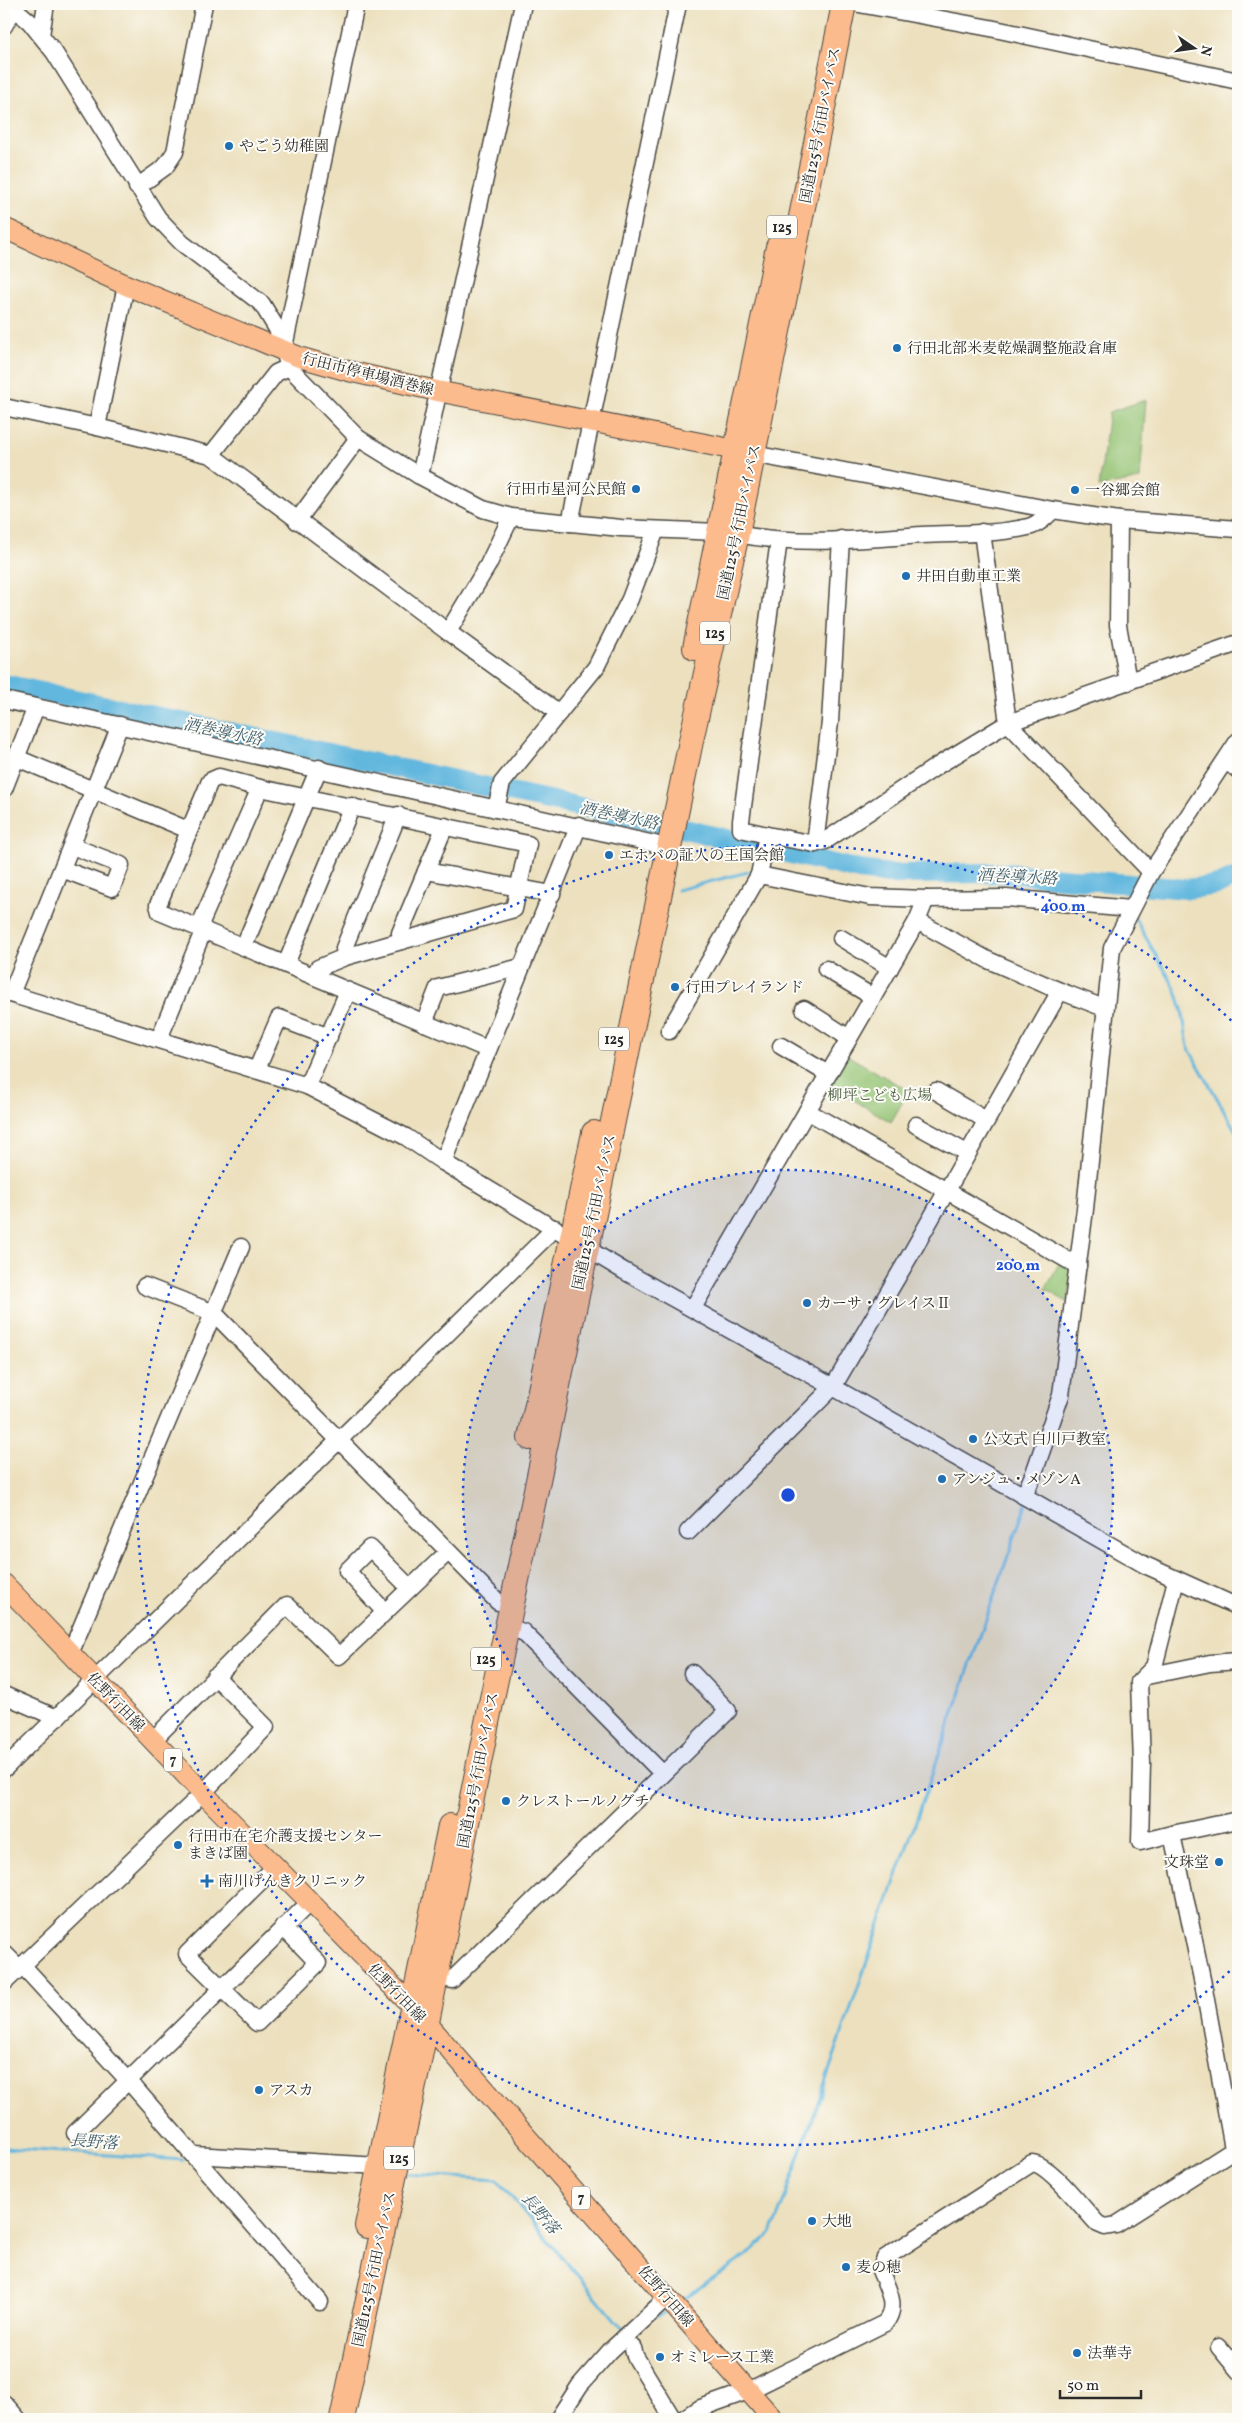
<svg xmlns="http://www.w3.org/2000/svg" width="1242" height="2423" font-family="Vollkorn,'Noto Serif JP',serif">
<rect width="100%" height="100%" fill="#fdfcf7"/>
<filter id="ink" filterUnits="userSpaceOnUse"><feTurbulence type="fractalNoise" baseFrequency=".02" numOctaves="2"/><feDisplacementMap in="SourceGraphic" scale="10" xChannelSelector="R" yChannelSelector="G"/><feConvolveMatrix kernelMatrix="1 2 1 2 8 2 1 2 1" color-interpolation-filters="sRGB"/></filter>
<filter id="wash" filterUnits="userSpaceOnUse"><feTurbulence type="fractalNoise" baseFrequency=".0096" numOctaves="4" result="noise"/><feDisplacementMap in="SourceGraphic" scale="20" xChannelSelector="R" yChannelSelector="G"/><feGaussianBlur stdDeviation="1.12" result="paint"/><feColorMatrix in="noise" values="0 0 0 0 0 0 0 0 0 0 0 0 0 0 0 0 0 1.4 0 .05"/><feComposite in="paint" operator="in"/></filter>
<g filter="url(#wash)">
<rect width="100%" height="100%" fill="#ece0be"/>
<g fill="#93c272" stroke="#5f764e">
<polygon points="1146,400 1140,479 1099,487 1109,412"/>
<polygon points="845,1054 909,1091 891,1122 828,1085"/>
<polygon points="1061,1260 1075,1268 1067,1302 1045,1289"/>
</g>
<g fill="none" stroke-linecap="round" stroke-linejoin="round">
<g stroke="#62b7de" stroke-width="3">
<polyline points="677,890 752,871"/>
<polyline points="1134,917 1175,988 1182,1009 1188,1047 1238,1135"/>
<polyline points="4,2148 183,2160"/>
<polyline points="408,2174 497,2180 623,2329"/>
<polyline points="680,2301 747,2255 771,2233 782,2206 1026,1504"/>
<polyline points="658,2317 669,2309"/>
</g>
<polyline stroke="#62b7de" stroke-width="20" points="4,684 689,830 859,870 890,874 1006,873 1186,889 1218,885 1238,876"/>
</g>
</g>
<g filter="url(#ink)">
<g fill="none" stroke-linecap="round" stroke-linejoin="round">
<g stroke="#484641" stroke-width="19">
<g id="minor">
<polyline points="9,4 30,22 54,52 158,218 182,243 262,304 277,329 289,367 358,438 418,475 483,509 511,517 621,528 719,532"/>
<polyline points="859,4 990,28 1238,81"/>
<polyline points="4,26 14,8"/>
<polyline points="41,35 46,4"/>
<polyline points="137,187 165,167 175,152 204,4"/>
<polyline points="284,347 356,4"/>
<polyline points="4,407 97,427 126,285"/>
<polyline points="97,427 211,455 448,632"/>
<polyline points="753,454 1053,510 1119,520 1238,529"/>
<polyline points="211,455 276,373 289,367"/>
<polyline points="418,475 422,467 523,4"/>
<polyline points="511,517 488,565 448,632 559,713"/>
<polyline points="1119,520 1118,625 1128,682"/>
<polyline points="297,521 358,438"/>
<polyline points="570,523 678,4"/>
<polyline points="982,532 1008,723 1151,872"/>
<path d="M 737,534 C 797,546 861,539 922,535 C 957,533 994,535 1028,527 C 1038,525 1046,517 1053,510"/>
<polyline points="4,700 36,707"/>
<polyline points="17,758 188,830"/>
<polyline points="1226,761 1238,770"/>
<polyline points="4,789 36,707 655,844"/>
<polyline points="496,809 502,783 596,667 630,599 656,530"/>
<polyline points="767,835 741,829 741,821 779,540"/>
<polyline points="815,844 825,841 937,766 1008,723 1238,643"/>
<polyline points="62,869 112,888 121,865 72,846"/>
<polyline points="426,871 552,894"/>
<polyline points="759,875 767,835 815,844 830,722 841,539"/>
<polyline points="917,921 988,960 1060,991"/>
<polyline points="199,927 260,788"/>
<polyline points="841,938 890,968"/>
<polyline points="401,941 400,933 445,826"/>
<polyline points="244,946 319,768"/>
<polyline points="345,957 344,948 398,815"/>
<polyline points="286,964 352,806"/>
<polyline points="826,969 873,997"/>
<polyline points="314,976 318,968 345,957 514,909 528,844 260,788 219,777 210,781 158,905 160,912 487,1049"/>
<polyline points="4,992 307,1086 406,1137 443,1162 624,1271 833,1387 1145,1565 1238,1607"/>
<polyline points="11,994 120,725"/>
<polyline points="804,1009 849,1038"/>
<polyline points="424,1023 438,988 521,967"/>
<polyline points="669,1031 759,875 870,897 926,899 1006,898 1131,909"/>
<polyline points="159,1039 204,929"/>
<polyline points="781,1046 828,1074"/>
<polyline points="257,1069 279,1018 329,1037"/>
<polyline points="307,1086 348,991"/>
<polyline points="936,1091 986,1120"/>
<polyline points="807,1111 917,921 926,899"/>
<polyline points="916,1125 967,1153"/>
<polyline points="443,1162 579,825"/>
<polyline points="145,1286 214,1313 498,1602"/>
<polyline points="693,1308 807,1111 1078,1266"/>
<polyline points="1024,1496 1034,1473 1061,1395 1085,1209 1112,948 1151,872 1238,741"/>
<polyline points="688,1532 833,1387 912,1252 1060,991 1104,1008"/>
<polyline points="385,1612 347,1571 370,1548 410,1588"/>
<polyline points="507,1627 523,1632 663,1774"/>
<polyline points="70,1654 241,1247"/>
<polyline points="1147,1676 1210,1663 1238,1661"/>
<polyline points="4,1695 57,1718"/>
<polyline points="153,1740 287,1605 339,1656 448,1552"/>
<polyline points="4,1769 555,1228"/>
<polyline points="1172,1834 1140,1842 1142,1763 1139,1682 1154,1667 1176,1580"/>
<polyline points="276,1866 187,1954 257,2023 318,1963 283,1927"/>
<polyline points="4,1953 19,1968"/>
<polyline points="22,1965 127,2079 320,2302"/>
<polyline points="436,1977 452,1980 728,1711 692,1673"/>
<polyline points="4,1983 203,1793 266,1727 215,1676"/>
<polyline points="75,2133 310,1902"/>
<polyline points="1235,2149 1232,2143 1204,1989 1172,1834 1238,1820"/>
<polyline points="194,2155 379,2166"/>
<polyline points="1219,2347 1238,2370"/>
<polyline points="633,2348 635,2356 673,2419"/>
<polyline points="4,2403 18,2419"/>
<polyline points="558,2419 580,2385 610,2351 668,2297"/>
<path d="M 683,2419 L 698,2409 L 748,2391 L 885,2323 C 899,2306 887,2288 880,2270 L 885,2258 L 1032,2163 C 1050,2164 1084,2210 1098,2224 L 1105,2227 L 1116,2225 L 1238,2147"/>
</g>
</g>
<g stroke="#484641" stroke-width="22">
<g id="major">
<polyline points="4,228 126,285 299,357 348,371 437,391 751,453"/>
<polyline points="4,1584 203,1793 412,2006 773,2419"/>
</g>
</g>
<g stroke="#484641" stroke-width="26">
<g id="highway">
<polyline points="695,648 778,247"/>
<polyline points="530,1438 594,1133"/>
<polyline points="367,2226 450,1826"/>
<polyline points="342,2419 418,2067 490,1708 587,1248 692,736 737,534 844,4"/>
</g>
</g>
<use href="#minor" stroke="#fff" stroke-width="16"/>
<use href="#major" stroke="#fbbb8d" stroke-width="20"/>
<use href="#highway" stroke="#fbbb8d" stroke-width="24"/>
</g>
</g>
<circle cx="788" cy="1495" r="325" fill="#1d4ed8" fill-opacity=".12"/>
<g fill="none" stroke="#1d4ed8" stroke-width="2.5" stroke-dasharray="2.5 5">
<circle cx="788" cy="1495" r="325"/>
<path d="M1235 1966A650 650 0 1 1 1235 1024"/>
</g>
<g fill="#1f6fb2" stroke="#fdfcf7" stroke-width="2">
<circle cx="229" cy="146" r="5"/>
<circle cx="897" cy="348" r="5"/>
<circle cx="636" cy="489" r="5"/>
<circle cx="1075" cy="490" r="5"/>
<circle cx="906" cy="576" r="5"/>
<circle cx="609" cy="855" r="5"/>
<circle cx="675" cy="987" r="5"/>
<circle cx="807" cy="1303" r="5"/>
<circle cx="973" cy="1439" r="5"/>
<circle cx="942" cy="1479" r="5"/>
<circle cx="506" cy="1801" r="5"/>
<circle cx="178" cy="1845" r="5"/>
<circle cx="1219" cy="1862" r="5"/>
<path d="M204.5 1873.5h5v5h5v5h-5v5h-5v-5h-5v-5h5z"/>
<circle cx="259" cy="2090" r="5"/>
<circle cx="812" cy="2221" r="5"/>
<circle cx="846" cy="2267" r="5"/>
<circle cx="1077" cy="2353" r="5"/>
<circle cx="660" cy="2357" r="5"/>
</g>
<g text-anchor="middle" stroke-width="4" stroke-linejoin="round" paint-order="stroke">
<g fill="#fdfcf7" stroke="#6a6a68" stroke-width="1">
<rect x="767" y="215.5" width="30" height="23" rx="4"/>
<rect x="700" y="621.5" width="30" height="23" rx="4"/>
<rect x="599" y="1027.5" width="30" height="23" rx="4"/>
<rect x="471" y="1647.5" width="30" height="23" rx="4"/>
<rect x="164" y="1748.5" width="18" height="23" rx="4"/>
<rect x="384" y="2146.5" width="30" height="23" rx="4"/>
<rect x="572" y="2186.5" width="18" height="23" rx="4"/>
</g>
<g font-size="14" font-weight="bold" fill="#2b2b2b">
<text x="782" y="232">125</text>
<text x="715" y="638">125</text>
<text x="614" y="1044">125</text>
<text x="486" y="1664">125</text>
<text x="173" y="1765">7</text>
<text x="399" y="2163">125</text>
<text x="581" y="2203">7</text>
</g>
<g font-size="15" fill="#2b2b2b" stroke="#fdfcf7">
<text transform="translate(820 125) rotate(-79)" y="5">国道125号 行田バイパス</text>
<text transform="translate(368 374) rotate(14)" y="5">行田市停車場酒巻線</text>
<text transform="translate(739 522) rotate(-78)" y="5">国道125号 行田バイパス</text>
<text transform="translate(594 1212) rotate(-78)" y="5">国道125号 行田バイパス</text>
<text transform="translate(116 1702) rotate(46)" y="5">佐野行田線</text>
<text transform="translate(478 1770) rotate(-79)" y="5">国道125号 行田バイパス</text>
<text transform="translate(397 1993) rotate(46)" y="5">佐野行田線</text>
<text transform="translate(374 2269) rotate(-78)" y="5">国道125号 行田バイパス</text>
<text transform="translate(666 2296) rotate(49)" y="5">佐野行田線</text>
</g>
<g font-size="15" fill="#2b2b2b" stroke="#fdfcf7" text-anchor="start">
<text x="239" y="151">やごう幼稚園</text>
<text x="907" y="353">行田北部米麦乾燥調整施設倉庫</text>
<text x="626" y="494" text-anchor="end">行田市星河公民館</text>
<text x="1085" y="495">一谷郷会館</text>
<text x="916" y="581">井田自動車工業</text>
<text x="619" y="860">エホバの証人の王国会館</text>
<text x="685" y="992">行田プレイランド</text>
<text x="817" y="1308">カーサ・グレイスⅡ</text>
<text x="983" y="1444">公文式 白川戸教室</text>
<text x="952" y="1484">アンジュ・メゾンA</text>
<text x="516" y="1806">クレストールノグチ</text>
<text x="188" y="1841">行田市在宅介護支援センター<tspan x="188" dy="17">まきば園</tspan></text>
<text x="1209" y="1867" text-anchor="end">文珠堂</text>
<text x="218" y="1886">南川げんきクリニック</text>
<text x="269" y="2095">アスカ</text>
<text x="822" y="2226">大地</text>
<text x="856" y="2272">麦の穂</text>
<text x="1087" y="2358">法華寺</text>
<text x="670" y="2362">オミレース工業</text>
</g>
<g font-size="15" fill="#4f6044" stroke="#fdfcf7">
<text x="880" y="1100">柳坪こども広場</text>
</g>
<g font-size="16" font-style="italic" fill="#3e5c6a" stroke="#fdfcf7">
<text transform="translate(223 731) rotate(12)" y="6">酒巻導水路</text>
<text transform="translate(619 815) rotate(12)" y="6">酒巻導水路</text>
<text transform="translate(1017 876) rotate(3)" y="6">酒巻導水路</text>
<text transform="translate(94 2141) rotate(4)" y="6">長野落</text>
<text transform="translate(541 2213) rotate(50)" y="6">長野落</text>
</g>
</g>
<circle cx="788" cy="1495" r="8" fill="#1d4ed8" stroke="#fdfcf7" stroke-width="2.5"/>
<g font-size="15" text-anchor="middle" font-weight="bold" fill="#1d4ed8" stroke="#fdfcf7" stroke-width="4" stroke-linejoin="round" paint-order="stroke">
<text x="1063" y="911">400 m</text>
<text x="1018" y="1270">200 m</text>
</g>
<rect width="1242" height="2423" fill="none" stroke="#fdfcf7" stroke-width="20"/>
<g transform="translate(1194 48) rotate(103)" stroke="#fdfcf7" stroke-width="4" paint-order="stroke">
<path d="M0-4L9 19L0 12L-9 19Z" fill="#2b2b2b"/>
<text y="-8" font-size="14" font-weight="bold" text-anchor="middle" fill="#2b2b2b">N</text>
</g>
<path d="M1060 2390v8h81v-8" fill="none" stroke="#2b2b2b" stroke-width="2.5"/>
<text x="1067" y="2390" font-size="15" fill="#2b2b2b" stroke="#fdfcf7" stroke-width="4" paint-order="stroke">50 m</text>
</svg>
